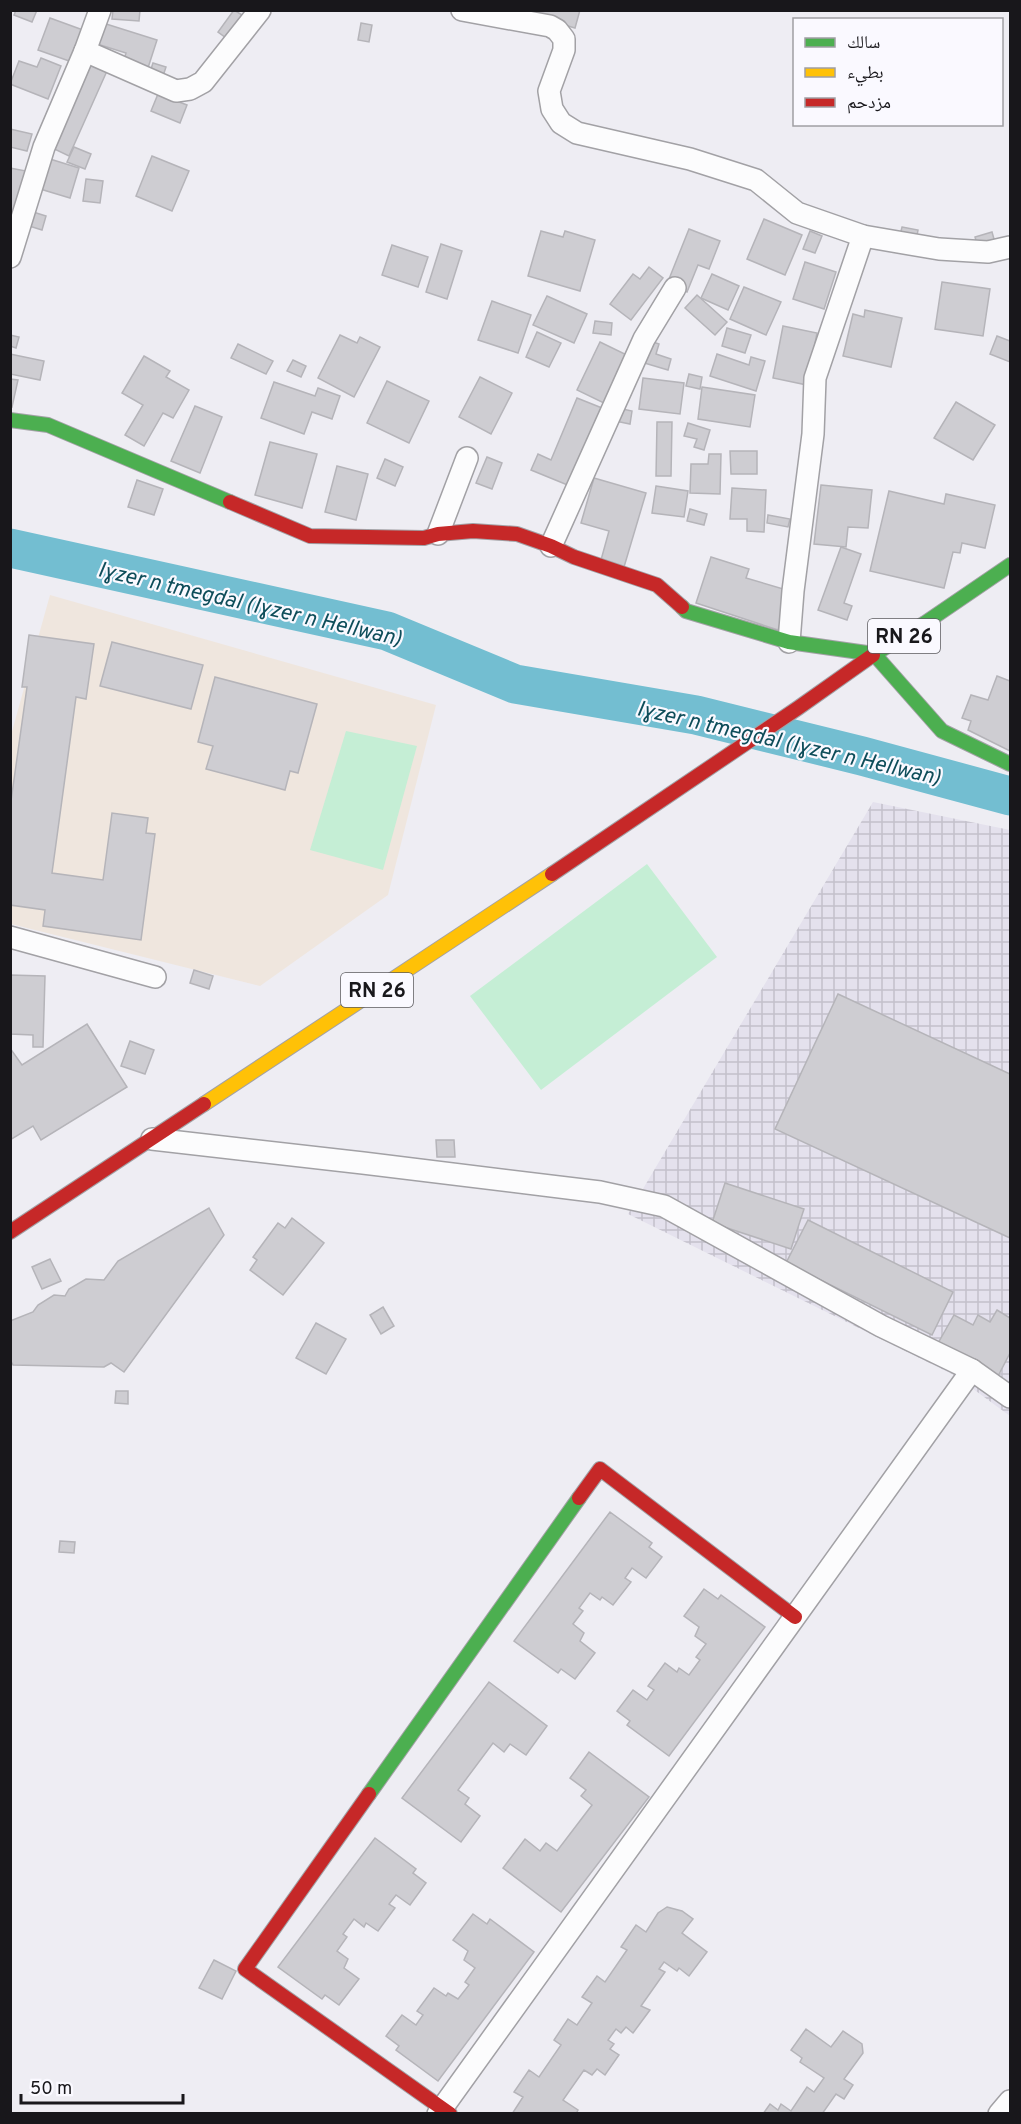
<svg xmlns="http://www.w3.org/2000/svg" width="1021" height="2124" font-family="Overpass,'Noto Naskh Arabic',sans-serif">
<defs>
<pattern id="industrial-grid" width="8" height="8" patternUnits="userSpaceOnUse" patternTransform="scale(1.5)"><rect width="8" height="8" fill="#e4e1ed"/><path d="M0 4h8M4 0v8" fill="none" stroke="#c3c0cb"/></pattern>
</defs>
<rect width="100%" height="100%" fill="#eeedf3"/>
<polygon fill="url(#industrial-grid)" points="873,802 1010,830 1010,1416 954,1375 628,1214"/>
<polygon fill="#efe6de" points="50,595 436,705 388,895 260,986 11,924 11,735"/>
<g fill="#c5eed5">
<polygon points="346,731 417,746 383,870 310,850"/>
<polygon points="647,864 717,957 541,1090 470,996"/>
</g>
<g fill="none" stroke-linecap="round" stroke-linejoin="round">
<polyline stroke="#73bed1" stroke-width="39" points="10,548 387,631 515,684 696,715 862,756 1010,796"/>
</g>
<g fill="#cecdd2" stroke="#b5b4b9" stroke-width="1.5">
<polygon points="16,10 37,10 32,22 14,15"/>
<polygon points="113,10 140,10 139,21 112,19"/>
<polygon points="234,10 250,20 233,43 218,32"/>
<polygon points="539,10 580,10 575,28 537,17"/>
<polygon points="50,18 83,30 72,62 38,50"/>
<polygon points="103,23 157,40 146,74 122,67 126,53 97,44"/>
<polygon points="361,23 372,25 369,42 358,40"/>
<polygon points="41,58 61,66 48,99 10,84 19,61 37,67"/>
<polygon points="86,62 107,71 69,156 48,146"/>
<polygon points="153,63 166,67 162,79 149,75"/>
<polygon points="158,94 187,105 180,123 151,111"/>
<polygon points="10,129 32,134 27,151 10,147"/>
<polygon points="74,147 91,154 85,169 67,162"/>
<polygon points="152,156 189,171 172,211 136,196"/>
<polygon points="50,159 79,168 70,198 40,189"/>
<polygon points="10,168 26,171 18,219 10,218"/>
<polygon points="86,179 103,181 100,203 83,201"/>
<polygon points="30,211 46,216 42,230 26,225"/>
<polygon points="764,219 802,235 785,275 747,259"/>
<polygon points="902,227 918,230 916,241 899,239"/>
<polygon points="689,229 720,241 709,269 698,265 687,292 667,284"/>
<polygon points="541,231 563,237 565,231 595,240 580,291 528,276"/>
<polygon points="810,231 822,236 815,253 803,249"/>
<polygon points="992,232 996,246 979,251 975,237"/>
<polygon points="441,244 462,251 447,299 426,292"/>
<polygon points="392,245 428,257 418,287 382,275"/>
<polygon points="805,262 836,272 824,309 793,299"/>
<polygon points="649,267 663,278 631,320 610,304 633,274 640,279"/>
<polygon points="712,274 739,286 728,310 701,298"/>
<polygon points="942,282 990,289 983,336 935,329"/>
<polygon points="744,287 781,302 766,335 730,319"/>
<polygon points="697,295 727,322 715,335 685,308"/>
<polygon points="547,296 587,314 574,343 533,325"/>
<polygon points="492,301 531,315 518,353 478,340"/>
<polygon points="865,310 902,318 891,367 843,356 853,314 864,317"/>
<polygon points="595,321 612,323 611,335 593,333"/>
<polygon points="783,326 817,333 807,385 773,378"/>
<polygon points="727,328 751,335 745,353 722,346"/>
<polygon points="537,332 561,343 549,367 526,357"/>
<polygon points="10,335 19,337 16,348 10,346"/>
<polygon points="340,335 357,343 360,337 380,347 354,397 318,378"/>
<polygon points="997,336 1010,341 1010,362 990,354"/>
<polygon points="647,340 659,344 656,354 671,359 668,370 641,362"/>
<polygon points="600,342 631,357 608,405 577,390"/>
<polygon points="238,344 273,361 266,374 231,358"/>
<polygon points="10,354 44,361 40,380 10,374"/>
<polygon points="717,354 749,365 751,357 765,361 756,391 710,376"/>
<polygon points="144,356 170,371 166,377 189,390 173,418 163,413 144,446 125,435 143,405 122,393"/>
<polygon points="293,360 306,366 301,377 287,371"/>
<polygon points="689,374 702,377 700,389 686,386"/>
<polygon points="480,377 512,393 491,434 459,417"/>
<polygon points="643,378 684,383 680,414 639,409"/>
<polygon points="10,379 18,380 12,407 10,406"/>
<polygon points="387,381 429,401 409,443 367,423"/>
<polygon points="274,382 315,396 318,388 340,396 332,419 312,412 304,434 261,418"/>
<polygon points="702,387 755,395 750,427 698,419"/>
<polygon points="577,398 602,408 570,486 531,470 538,454 551,460"/>
<polygon points="956,402 995,425 973,460 934,438"/>
<polygon points="195,406 222,417 200,473 171,461"/>
<polygon points="618,408 632,411 630,424 615,421"/>
<polygon points="657,422 672,422 671,476 656,476"/>
<polygon points="688,423 710,430 704,450 694,447 697,439 684,436"/>
<polygon points="270,442 317,454 302,508 255,495"/>
<polygon points="730,451 757,451 757,474 731,474"/>
<polygon points="709,454 721,454 720,494 690,493 691,464 708,464"/>
<polygon points="487,457 502,463 492,489 476,483"/>
<polygon points="385,459 403,467 395,486 377,478"/>
<polygon points="337,466 368,474 356,520 325,512"/>
<polygon points="594,478 646,493 624,567 601,560 609,531 581,523"/>
<polygon points="137,480 163,489 154,515 128,507"/>
<polygon points="821,485 872,490 868,528 848,527 846,547 814,544"/>
<polygon points="656,486 688,491 684,517 652,513"/>
<polygon points="732,488 766,490 764,532 747,531 747,519 730,519"/>
<polygon points="889,491 944,504 946,494 995,505 985,548 962,543 960,553 953,552 944,588 870,571"/>
<polygon points="690,509 707,514 704,525 687,521"/>
<polygon points="768,515 790,519 788,527 767,523"/>
<polygon points="841,547 861,554 844,603 852,606 847,620 818,610"/>
<polygon points="711,557 749,569 746,578 790,591 778,630 696,603"/>
<polygon points="29,635 94,644 86,699 76,697 52,873 103,880 112,813 148,818 146,833 155,834 141,940 43,926 45,910 10,905 10,808 27,687 22,687"/>
<polygon points="112,642 203,665 191,709 100,686"/>
<polygon points="997,676 1010,681 1010,751 968,730 971,721 962,718 971,695 988,700"/>
<polygon points="215,677 317,704 298,773 290,771 285,790 206,769 213,746 198,742"/>
<polygon points="194,970 213,976 209,989 190,983"/>
<polygon points="10,975 45,976 43,1047 33,1047 33,1035 10,1034"/>
<polygon points="838,994 1010,1074 1010,1238 775,1129"/>
<polygon points="87,1024 127,1087 41,1140 33,1126 10,1140 10,1048 22,1065"/>
<polygon points="130,1041 154,1050 145,1074 121,1066"/>
<polygon points="436,1140 454,1140 455,1157 437,1157"/>
<polygon points="725,1183 804,1209 791,1249 712,1223"/>
<polygon points="209,1208 224,1235 124,1372 111,1363 104,1367 13,1365 10,1360 10,1321 33,1312 38,1305 54,1295 65,1296 69,1289 86,1279 104,1280 118,1261"/>
<polygon points="292,1218 324,1243 283,1295 250,1270 257,1260 253,1257 278,1223 285,1228"/>
<polygon points="808,1220 953,1292 932,1335 786,1263"/>
<polygon points="50,1259 61,1281 42,1289 32,1267"/>
<polygon points="383,1307 394,1326 381,1334 370,1315"/>
<polygon points="997,1310 1010,1318 1010,1353 997,1378 937,1345 954,1315 973,1325 978,1315 990,1322"/>
<polygon points="316,1323 346,1339 326,1374 296,1358"/>
<polygon points="116,1391 128,1391 128,1404 115,1403"/>
<polygon points="610,1512 652,1543 649,1547 662,1557 646,1578 632,1568 625,1578 631,1582 613,1605 602,1597 600,1600 590,1593 579,1608 583,1611 573,1624 584,1633 580,1641 595,1653 575,1679 561,1669 558,1673 514,1641"/>
<polygon points="60,1541 75,1542 74,1553 59,1552"/>
<polygon points="704,1589 718,1599 721,1595 765,1627 669,1756 627,1725 630,1721 617,1711 633,1690 647,1700 654,1690 648,1686 665,1663 677,1672 679,1668 689,1675 700,1660 696,1657 706,1644 695,1636 699,1627 684,1616"/>
<polygon points="489,1682 547,1726 526,1755 510,1744 504,1752 493,1743 458,1790 469,1798 465,1804 480,1816 461,1842 402,1798"/>
<polygon points="589,1752 649,1797 561,1912 503,1868 525,1839 540,1851 546,1843 557,1851 592,1805 581,1796 586,1790 570,1778"/>
<polygon points="375,1838 416,1869 413,1873 426,1883 410,1905 396,1895 389,1904 395,1908 378,1931 366,1923 364,1927 354,1919 343,1934 347,1937 337,1951 348,1959 344,1968 359,1979 339,2005 325,1995 322,1999 278,1967"/>
<polygon points="667,1907 682,1911 693,1919 682,1933 707,1952 689,1976 679,1968 677,1971 664,1962 659,1969 665,1972 641,2006 650,2010 633,2033 626,2027 621,2033 616,2029 608,2040 614,2044 610,2049 619,2055 605,2075 597,2069 592,2075 584,2070 563,2100 578,2110 576,2114 512,2114 523,2097 514,2092 529,2070 539,2077 561,2045 554,2040 568,2019 577,2025 592,2003 582,1997 597,1976 605,1982 627,1950 621,1947 636,1925 646,1932 658,1913"/>
<polygon points="473,1914 487,1924 490,1919 534,1952 438,2081 396,2050 399,2046 386,2036 402,2015 416,2025 423,2015 417,2011 434,1988 446,1996 448,1993 458,1999 469,1985 465,1982 475,1968 464,1960 468,1951 453,1940"/>
<polygon points="214,1960 236,1971 222,1999 199,1988"/>
<polygon points="806,2029 831,2047 843,2031 862,2044 863,2053 844,2079 853,2085 844,2099 836,2094 822,2114 763,2114 770,2104 778,2110 781,2104 791,2111 807,2087 814,2092 824,2078 800,2062 802,2058 791,2050"/>
</g>
<g fill="none" stroke-linecap="round" stroke-linejoin="round">
<g stroke="#a2a1a5" stroke-width="24">
<g id="street">
<polyline points="462,10 550,26 557,30 564,39 564,50 549,91 552,109 561,123 577,133 690,159 756,180 797,213 863,236 939,249 988,252 1010,247"/>
<polyline points="85,51 176,91 190,89 203,82 260,10"/>
<polyline points="10,257 44,147 85,51 100,10"/>
<polyline points="438,534 467,458"/>
<polyline points="551,546 644,339 675,288"/>
<polyline points="789,642 793,591 813,434 815,378 863,236"/>
<polyline points="10,937 155,977"/>
<polyline points="152,1139 363,1163 600,1192 664,1206 881,1326 972,1370 1010,1397"/>
<polyline points="438,2114 972,1370"/>
<polyline points="999,2114 1010,2101"/>
</g>
</g>
<g stroke="#a2a1a5" stroke-width="16">
<g id="fast">
<polyline points="10,420 48,425 230,502"/>
<polyline points="682,607 686,611 789,642 874,654 942,731 1010,764"/>
<polyline points="873,655 925,623 1010,565"/>
<polyline points="369,1794 579,1498"/>
</g>
</g>
<g stroke="#a2a1a5" stroke-width="16">
<polyline id="slow" points="204,1104 552,874"/>
</g>
<g stroke="#a2a1a5" stroke-width="16">
<g id="jam">
<polyline points="230,502 310,536 424,538 438,534 473,531 517,534 551,546 574,557 657,585 682,607"/>
<polyline points="552,874 798,708 873,655"/>
<polyline points="10,1232 204,1104"/>
<polyline points="579,1498 600,1469 795,1617"/>
<polyline points="369,1794 245,1969 450,2114"/>
</g>
</g>
<use href="#street" stroke="#fcfcfd" stroke-width="21"/>
<use href="#fast" stroke="#4caf50" stroke-width="14"/>
<use href="#slow" stroke="#ffc107" stroke-width="14"/>
<use href="#jam" stroke="#c62828" stroke-width="14"/>
</g>
<g text-anchor="middle" stroke-width="4.5" stroke-linejoin="round" paint-order="stroke">
<g fill="#faf9ff" stroke="#5c5b5f" stroke-width="1.5">
<rect x="868" y="619" width="72" height="34" rx="4.5"/>
<rect x="341" y="973" width="72" height="34" rx="4.5"/>
</g>
<g font-size="20" font-weight="bold" fill="#18171b">
<text x="904" y="643">RN 26</text>
<text x="377" y="997">RN 26</text>
</g>
<g font-size="22" font-style="italic" fill="#0e4d5a" stroke="#faf9ff">
<text transform="translate(250 603) rotate(13)" y="8">Iɣzer n tmegdal (Iɣzer n Hellwan)</text>
<text transform="translate(789 742) rotate(13)" y="8">Iɣzer n tmegdal (Iɣzer n Hellwan)</text>
</g>
</g>
<rect width="1021" height="2124" fill="none" stroke="#18171b" stroke-width="24"/>
<rect x="793" y="18" width="210" height="108" fill="#faf9ff" stroke="#a09fa4" stroke-width="1.5"/>
<rect x="805" y="38" width="30" height="9" fill="#4caf50" stroke="#a09fa4" stroke-width="1.5"/>
<text x="847" y="48" font-size="18" fill="#18171b">سالك</text>
<rect x="805" y="68" width="30" height="9" fill="#ffc107" stroke="#a09fa4" stroke-width="1.5"/>
<text x="847" y="78" font-size="18" fill="#18171b">بطيء</text>
<rect x="805" y="98" width="30" height="9" fill="#c62828" stroke="#a09fa4" stroke-width="1.5"/>
<text x="847" y="108" font-size="18" fill="#18171b">مزدحم</text>
<path d="M21 2094v9h162v-9" fill="none" stroke="#18171b" stroke-width="3"/>
<text x="30" y="2094" font-size="18" fill="#18171b" stroke="#faf9ff" stroke-width="4.5" paint-order="stroke">50 m</text>
</svg>
